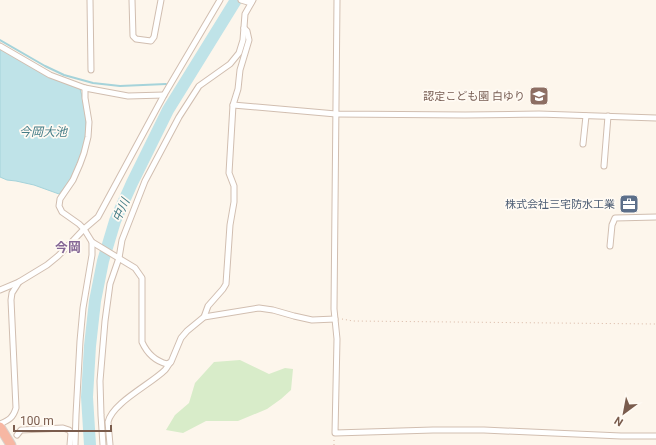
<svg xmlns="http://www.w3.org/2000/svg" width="656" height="445" font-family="Roboto,'Noto Sans JP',sans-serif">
<rect width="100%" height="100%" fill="#fdf6ec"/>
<polygon fill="#d8ecc9" points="240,360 269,374 285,368 293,369 291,390 281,399 267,409 238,421 206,421 183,433 166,430 175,415 189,403 195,383 214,362"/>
<path fill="#bfe3e8" stroke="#a5d3da" d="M 0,48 L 49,77 L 80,89 C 84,103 87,118 86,132 C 85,145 79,163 74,174 C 70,181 64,188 59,194 L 34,185 L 16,181 L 7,180 L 0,177 Z"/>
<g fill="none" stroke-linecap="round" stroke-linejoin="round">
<g stroke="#a5d3da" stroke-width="2">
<polyline points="0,40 45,66 64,75 93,83 120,86 166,84"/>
<polyline points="179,84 185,83"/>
</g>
<polyline stroke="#bfe3e8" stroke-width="12" points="90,445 87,397 90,346 95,301 103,261 115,221 132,183 168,110 236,0"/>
<g stroke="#d1beb0" stroke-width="7">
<g id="street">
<polyline points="90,0 91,70"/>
<polyline points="132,0 133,36 136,39 151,41 154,37 161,0"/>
<polyline points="241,0 251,3"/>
<polyline points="337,0 334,309 337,339 335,433 433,430 484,430 621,436 656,436"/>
<polyline points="0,46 50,75 85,88 128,96 164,95"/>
<path d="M 85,88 L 85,98 L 89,122 L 88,137 L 84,153 L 80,164 L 73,180 L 60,199 L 59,206 L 62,212 L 79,224 L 84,229 L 92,242 L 135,268 L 142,278 L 142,342 C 147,353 155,361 167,364 L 171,362 L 181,338 L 187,331 L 204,317 L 259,308 L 273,310 L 294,316 L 312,320 L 335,319"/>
<polyline points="233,105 336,114 465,115 539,114 656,118"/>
<polyline points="583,144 586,116"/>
<polyline points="604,166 608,116"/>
<polyline points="610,246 612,225 615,218 656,217"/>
<polyline points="0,290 19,282"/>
<polyline points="204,317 208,306 223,289 226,284 230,225 234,202 234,186 229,173 233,105 238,89 240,70 249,40 247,31 244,28"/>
<path d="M 0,424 C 9,420 13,418 16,408 L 11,300 L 12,293 L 19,282 L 47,265 L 58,256 L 67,247 L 84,229 L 98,217 L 164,95 L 220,0"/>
<polyline points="17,435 21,430 63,428 69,430 71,433 70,445"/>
<polyline points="75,445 76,415 80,341 83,308 92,255 92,242"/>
<polyline points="103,445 101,415 100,381 105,321 110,284 119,258 122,240 145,181 179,117 199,86 230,64 239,53 243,40 245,14 253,0"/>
<path d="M 110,445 L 108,422 C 112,403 151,384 165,370 C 167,368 168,365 170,363"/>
</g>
</g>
<g stroke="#dad1cd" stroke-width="11">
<polyline id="highway" points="0,427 11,445"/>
</g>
<g stroke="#d9b8a5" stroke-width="1" stroke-dasharray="1 3" stroke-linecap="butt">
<polyline points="342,319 353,321 656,324"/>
<polyline points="334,445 334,440"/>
</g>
<use href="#street" stroke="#fff" stroke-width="5"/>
<use href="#highway" stroke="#f7b7a3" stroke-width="9"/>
</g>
<defs>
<g id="school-square" transform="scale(1)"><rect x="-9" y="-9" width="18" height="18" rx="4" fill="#8d6e63" stroke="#fffaf3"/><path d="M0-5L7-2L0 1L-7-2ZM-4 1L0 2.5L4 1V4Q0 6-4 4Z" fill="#fff"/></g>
<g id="office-square" transform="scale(1)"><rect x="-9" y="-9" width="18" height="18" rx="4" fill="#5c6f8a" stroke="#fffaf3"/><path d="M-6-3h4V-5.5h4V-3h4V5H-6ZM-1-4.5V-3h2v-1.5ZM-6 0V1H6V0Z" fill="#fff"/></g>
</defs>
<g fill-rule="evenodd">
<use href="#school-square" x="539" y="96"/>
<use href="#office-square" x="629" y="204"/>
</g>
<g text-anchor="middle" stroke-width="3.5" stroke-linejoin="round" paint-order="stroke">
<g font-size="11" fill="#785e54" stroke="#fffaf3" text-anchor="end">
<text x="525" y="100">認定こども園 白ゆり</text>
</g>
<g font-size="11" fill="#4e5e75" stroke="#fffaf3" text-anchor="end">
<text x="615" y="208">株式会社三宅防水工業</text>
</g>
<g font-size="12" font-style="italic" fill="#437c86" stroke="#fffaf3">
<text x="43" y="136">今岡大池</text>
<text transform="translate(121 210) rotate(-66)" y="4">中川</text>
</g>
<g font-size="13" font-weight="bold" fill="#846695" stroke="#fffaf3">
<text x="68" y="252">今岡</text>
</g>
</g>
<g transform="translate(624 413) rotate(212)" stroke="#fffaf3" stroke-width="3" paint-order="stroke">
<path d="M0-3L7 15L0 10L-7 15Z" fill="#7a5c4d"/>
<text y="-6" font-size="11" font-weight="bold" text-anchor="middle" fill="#7a5c4d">N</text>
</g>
<path d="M14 425v6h97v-6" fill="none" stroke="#7a5c4d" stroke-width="2"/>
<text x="20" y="425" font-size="12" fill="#7a5c4d" stroke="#fffaf3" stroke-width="3" paint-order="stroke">100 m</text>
</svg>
